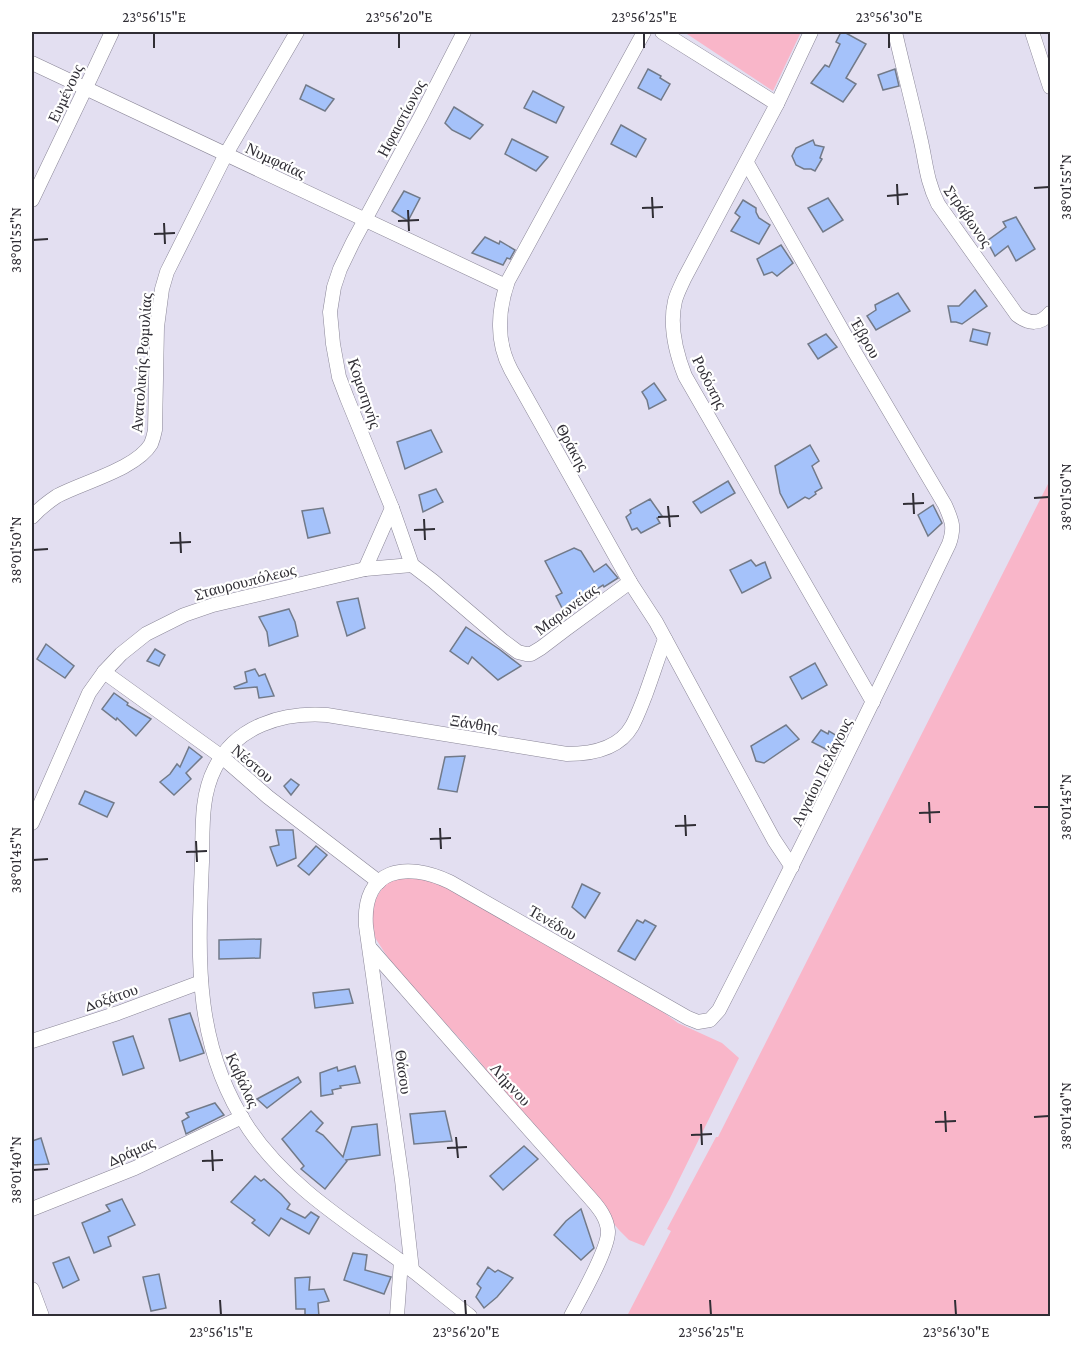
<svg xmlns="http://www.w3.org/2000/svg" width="1082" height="1348" font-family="'Crimson Pro',serif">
<rect width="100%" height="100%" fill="#e3dff1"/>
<g fill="#f9b6c9">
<polygon points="684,32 801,32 773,91"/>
<polygon points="1050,480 1050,1316 627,1316 671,1231 667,1229 716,1137 718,1137"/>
<polygon points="402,874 433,877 644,998 678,1023 722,1043 739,1058 670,1198 644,1246 629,1240 619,1230 470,1050 394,967 372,933 370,921 374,901 387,881"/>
</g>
<g fill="#a5c2fa" stroke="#727a89" stroke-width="1.5">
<polygon points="841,32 844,32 866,44 846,78 856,84 843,102 811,83 825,65 829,67 840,44 836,42"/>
<polygon points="648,69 661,76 660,78 670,84 661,100 638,88"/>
<polygon points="895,69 899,86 883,90 878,75"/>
<polygon points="306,85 334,99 325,111 300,99"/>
<polygon points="533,91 564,107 556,123 524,108"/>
<polygon points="454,107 483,125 470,139 452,130 445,123"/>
<polygon points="621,125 646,139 636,157 611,144"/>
<polygon points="512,139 548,157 536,171 505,154"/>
<polygon points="813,140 815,145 824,147 820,158 822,159 815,171 811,169 804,169 796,165 792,156 796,148"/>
<polygon points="404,191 420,198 408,221 392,211"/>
<polygon points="828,198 843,220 823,232 808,208"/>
<polygon points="743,200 756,208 756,212 759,218 770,225 759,244 731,231 740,217 735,213"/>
<polygon points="1016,217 1035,249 1016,261 1008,246 995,256 987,241 1006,227 1003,222"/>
<polygon points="485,237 499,244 500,241 515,250 510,259 507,258 503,265 472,253"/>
<polygon points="781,245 793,263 777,276 772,272 764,275 757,259"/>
<polygon points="975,290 987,306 962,324 956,322 951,322 948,306 959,306"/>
<polygon points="898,293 910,311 876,330 867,316 876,310 875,305"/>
<polygon points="973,329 990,333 987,345 970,341"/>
<polygon points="826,334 837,347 818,359 808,344"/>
<polygon points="654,383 666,400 649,409 647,400 642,392"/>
<polygon points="431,430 442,452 405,469 397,442"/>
<polygon points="810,445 819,461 812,466 822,488 815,492 816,494 809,499 805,497 788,508 780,493 775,466"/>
<polygon points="728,481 735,493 701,513 693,502"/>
<polygon points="436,489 443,502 423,512 419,495"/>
<polygon points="650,499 662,516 657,518 660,523 641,533 637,528 632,530 626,517 631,513 630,510"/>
<polygon points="933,505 942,523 928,536 918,515"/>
<polygon points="323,508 330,533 308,538 302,511"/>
<polygon points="574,548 581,551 594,572 606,564 618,578 604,587 603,585 563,610 556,596 562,593 545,561"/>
<polygon points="751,560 756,566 765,562 771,578 742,593 730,570"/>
<polygon points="358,598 365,628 347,636 337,602"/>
<polygon points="289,609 295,622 298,636 269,646 267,632 259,617"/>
<polygon points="466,627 499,649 521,666 498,680 472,657 468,664 450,651"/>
<polygon points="46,644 74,666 65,678 37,659"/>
<polygon points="155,649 165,655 159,666 147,661"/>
<polygon points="815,663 827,685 802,699 790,677"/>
<polygon points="255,669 259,676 265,674 274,696 259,698 257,687 235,689 234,687 247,682 245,672"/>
<polygon points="114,693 128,703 127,705 151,719 136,736 117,718 116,720 102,709"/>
<polygon points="786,725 799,739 764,763 756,761 751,746"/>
<polygon points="821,730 828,734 829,731 844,740 837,755 812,742"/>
<polygon points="189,747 202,757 186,773 191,779 174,795 160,782 170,774 177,764 180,767"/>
<polygon points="465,756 457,792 438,789 445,757"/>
<polygon points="291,779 299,785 291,795 284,786"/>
<polygon points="85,791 114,803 107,817 79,804"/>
<polygon points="276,830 293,830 296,858 277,866 270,847 279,845"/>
<polygon points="316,846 327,855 309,875 298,866"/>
<polygon points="582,884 600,893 585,918 572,907"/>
<polygon points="637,920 643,923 645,920 656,926 635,960 618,951"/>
<polygon points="261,939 260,958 219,959 219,940"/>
<polygon points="349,989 353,1003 315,1008 313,993"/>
<polygon points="190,1013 204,1053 180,1061 169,1019"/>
<polygon points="133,1036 144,1068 123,1075 113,1042"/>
<polygon points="355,1066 360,1083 340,1086 341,1088 332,1090 333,1094 321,1096 320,1073 337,1067 338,1071"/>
<polygon points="298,1077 301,1082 267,1108 257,1099"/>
<polygon points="215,1103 224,1115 186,1134 182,1121 189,1117 186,1113"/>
<polygon points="311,1111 323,1123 316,1131 323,1135 343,1157 352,1127 377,1124 380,1155 346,1160 347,1161 325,1189 301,1169 304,1166 282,1139"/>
<polygon points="445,1111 452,1141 414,1144 410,1114"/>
<polygon points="41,1138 49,1164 32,1165 32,1141"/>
<polygon points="524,1146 538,1159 503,1190 490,1176"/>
<polygon points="255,1176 261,1181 264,1179 281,1194 290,1204 287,1209 305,1218 311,1212 319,1217 309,1234 281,1218 269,1236 252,1223 255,1220 231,1202"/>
<polygon points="122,1199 135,1225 108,1237 111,1246 94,1253 82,1223 110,1211 106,1205"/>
<polygon points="581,1209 594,1248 581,1260 554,1235 566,1221"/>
<polygon points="353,1253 367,1255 365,1270 391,1277 384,1294 344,1280"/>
<polygon points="69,1257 79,1280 63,1288 53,1263"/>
<polygon points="488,1267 495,1272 498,1270 513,1278 497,1297 484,1308 476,1297 481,1288 477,1284"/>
<polygon points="159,1274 166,1308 151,1311 143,1277"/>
<polygon points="310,1277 309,1290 324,1289 329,1301 318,1303 319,1317 305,1317 305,1309 296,1309 295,1278"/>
</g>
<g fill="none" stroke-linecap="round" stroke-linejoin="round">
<g stroke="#8a8697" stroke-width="15">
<g id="street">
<polyline points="464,32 421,116 353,242 340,269 334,287 330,312 333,344 339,377 347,398 392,508 412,565 433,581 502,640 518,652 526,654 531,654 541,648 566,629 630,582"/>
<path d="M 644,32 L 508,281 C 498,310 496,342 511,370 L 630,582 L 656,622 L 774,840 L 792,867"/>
<polyline points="662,32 777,104"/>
<path d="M 811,32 L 777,104 L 684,279 C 681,286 677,293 675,301 C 669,326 676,353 685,376 L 873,702"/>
<path d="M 895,32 C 903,67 912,101 920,137 C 926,162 926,180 938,204 L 1017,315 C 1029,324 1040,325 1050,313"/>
<polyline points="1032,32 1050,87"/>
<polyline points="32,63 506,286"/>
<polyline points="32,200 88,83 112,32"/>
<path d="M 32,517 C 39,509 48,502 57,496 C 83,482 136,469 151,444 C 153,439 154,435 155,430 L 157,327 L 162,289 L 167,272 L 226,154 L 297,32"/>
<polyline points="365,569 392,508"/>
<polyline points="104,672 222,757 268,797 379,882"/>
<polyline points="32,823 89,693 104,672 121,654 146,634 184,615 213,605 365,569 412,565"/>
<path d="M 370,948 L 481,1075 L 591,1199 C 599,1208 607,1218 608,1231 C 609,1248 580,1299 571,1316"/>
<polyline points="32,1041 118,1013 201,982"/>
<polyline points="32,1209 135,1168 242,1117"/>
<path d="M 412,1270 L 402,1180 L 366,926 C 362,868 406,861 450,882 L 688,1018 L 698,1022 L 710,1020 L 719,1010 C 798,856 874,700 949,544 C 955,527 952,521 945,505 L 854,351 L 747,163"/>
<polyline points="32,1289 42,1316"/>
<polyline points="397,1316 401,1261"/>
<path d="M 470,1316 C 446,1298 423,1278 399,1260 C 345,1221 287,1185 249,1129 C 193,1045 198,959 202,862 C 203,831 200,797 215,768 C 236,726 282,712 327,715 L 567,754 C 591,754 619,749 632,726 C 637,717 641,706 645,696 C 652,677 658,658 665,639"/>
</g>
</g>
<use href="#street" stroke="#fff" stroke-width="14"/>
</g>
<path fill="none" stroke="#302e35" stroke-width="2" d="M 154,33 L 154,48M 399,33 L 399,48M 644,33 L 644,48M 889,33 L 889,48M 897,184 L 898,205M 1034,188 L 1049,187M 887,196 L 908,194M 652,197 L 653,218M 642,208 L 663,207M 408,210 L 409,231M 398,221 L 419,220M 164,223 L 165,244M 154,234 L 175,233M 33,240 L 48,239M 913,493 L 914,514M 1034,498 L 1049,497M 903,504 L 924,503M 668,506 L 670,527M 658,517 L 679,516M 424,519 L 425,540M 414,530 L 435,529M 180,532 L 181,553M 170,543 L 191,542M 33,550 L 48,549M 929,802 L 930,823M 1034,807 L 1049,807M 919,813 L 940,812M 685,815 L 686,836M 675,826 L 696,825M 440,828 L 441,849M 430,839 L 451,838M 196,841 L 197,862M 186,852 L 207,851M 33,860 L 48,859M 945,1111 L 946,1132M 1034,1117 L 1049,1116M 935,1122 L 956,1121M 701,1124 L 702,1145M 691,1135 L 712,1134M 456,1137 L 458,1158M 447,1148 L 467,1147M 212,1150 L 213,1171M 202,1161 L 223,1160M 33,1170 L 48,1169M 220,1300 L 221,1315M 465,1300 L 466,1315M 710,1300 L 711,1315M 955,1300 L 956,1315"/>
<g text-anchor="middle" stroke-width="4.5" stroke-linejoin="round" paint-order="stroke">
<g font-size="16" fill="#302e35" stroke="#fff">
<text transform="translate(65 93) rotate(-65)" y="6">Ευμένους</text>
<text transform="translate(401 118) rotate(-62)" y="6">Ηφαιστίωνος</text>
<text transform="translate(276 160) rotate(25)" y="6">Νυμφαίας</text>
<text transform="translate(969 216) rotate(56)" y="6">Στράβωνος</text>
<text transform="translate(866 338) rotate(60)" y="6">Έβρου</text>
<text transform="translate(141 363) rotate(-86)" y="6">Ανατολικής Ρωμυλίας</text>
<text transform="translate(710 382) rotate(63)" y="6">Ροδόπης</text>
<text transform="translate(365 393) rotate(71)" y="6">Κομοτηνής</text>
<text transform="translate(573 447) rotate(61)" y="6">Θράκης</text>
<text transform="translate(245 581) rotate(-14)" y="6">Σταυρουπόλεως</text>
<text transform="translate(566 609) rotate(-37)" y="6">Μαρωνείας</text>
<text transform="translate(474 723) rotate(9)" y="6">Ξάνθης</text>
<text transform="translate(253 763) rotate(40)" y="6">Νέστου</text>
<text transform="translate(821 772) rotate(-64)" y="6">Αιγαίου Πελάγους</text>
<text transform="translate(553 922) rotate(30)" y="6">Τενέδου</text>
<text transform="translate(111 997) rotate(-19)" y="6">Δοξάτου</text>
<text transform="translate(404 1072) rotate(82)" y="6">Θάσου</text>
<text transform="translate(243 1080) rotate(65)" y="6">Καβάλας</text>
<text transform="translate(511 1084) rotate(48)" y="6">Λήμνου</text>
<text transform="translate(131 1151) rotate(-24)" y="6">Δράμας</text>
</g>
</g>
<rect width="1082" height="1348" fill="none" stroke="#ffffff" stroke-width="66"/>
<rect x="33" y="33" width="1016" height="1282" fill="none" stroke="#302e35" stroke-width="2"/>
<g font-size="15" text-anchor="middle" fill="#302e35">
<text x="154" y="22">23°56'15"E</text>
<text x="399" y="22">23°56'20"E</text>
<text x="644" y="22">23°56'25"E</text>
<text x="889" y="22">23°56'30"E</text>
<text transform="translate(1066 187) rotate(-90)" y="5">38°01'55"N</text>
<text transform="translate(16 240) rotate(-90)" y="5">38°01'55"N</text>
<text transform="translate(1066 497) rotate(-90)" y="5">38°01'50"N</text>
<text transform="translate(16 550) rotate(-90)" y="5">38°01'50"N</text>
<text transform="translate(1066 807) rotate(-90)" y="5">38°01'45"N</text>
<text transform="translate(16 860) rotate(-90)" y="5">38°01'45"N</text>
<text transform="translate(1066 1116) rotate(-90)" y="5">38°01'40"N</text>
<text transform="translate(16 1170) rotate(-90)" y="5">38°01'40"N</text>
<text x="221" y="1337">23°56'15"E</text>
<text x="466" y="1337">23°56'20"E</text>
<text x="711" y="1337">23°56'25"E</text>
<text x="956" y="1337">23°56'30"E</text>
</g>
</svg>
